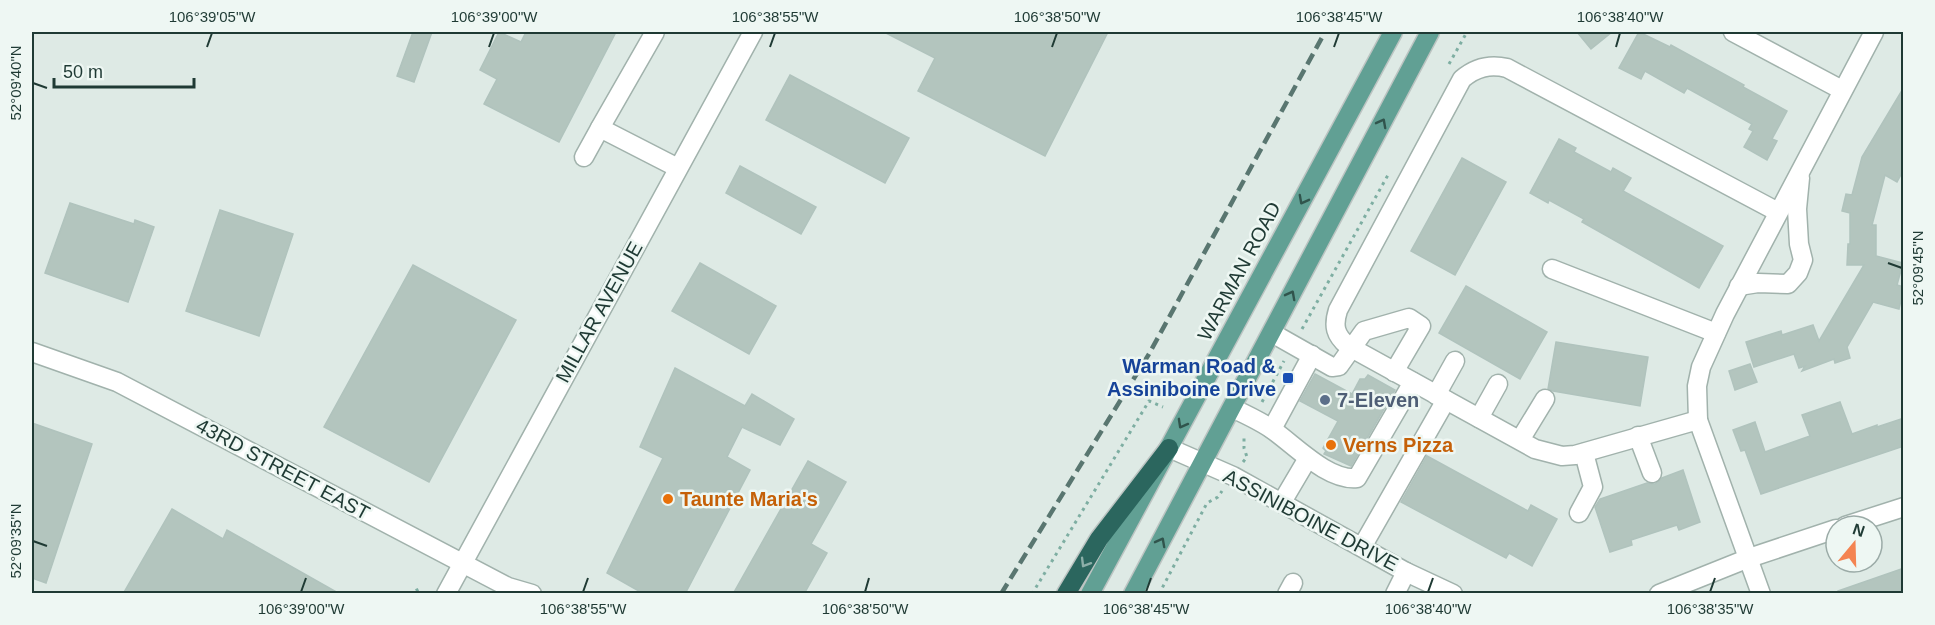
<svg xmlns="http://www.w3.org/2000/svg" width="1935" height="625" font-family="Helvetica,sans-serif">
<rect width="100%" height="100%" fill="#deeae5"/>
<g fill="#b3c5be" stroke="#b0c3bd" stroke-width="1.5">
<polygon points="413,32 432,32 414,82 397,76"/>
<polygon points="499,32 521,42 526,32 616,32 559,142 484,104 497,79 480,70"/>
<polygon points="884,32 1108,32 1045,156 918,91 935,58"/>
<polygon points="1577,32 1612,32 1591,49"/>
<polygon points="1639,32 1670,47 1671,45 1744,85 1743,87 1787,111 1772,139 1777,141 1767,160 1744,147 1753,131 1749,129 1752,124 1687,88 1684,93 1645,71 1641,79 1619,68"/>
<polygon points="790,75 909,138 885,183 766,120"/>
<polygon points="1904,87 1904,169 1897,182 1885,175 1872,225 1876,225 1876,256 1903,263 1897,285 1904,287 1899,309 1873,302 1847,347 1850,358 1835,363 1834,359 1802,371 1805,366 1799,368 1794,354 1754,367 1746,342 1781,331 1782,335 1813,325 1819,341 1864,265 1847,265 1848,244 1850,244 1850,213 1842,211 1846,194 1852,195 1862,157"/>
<polygon points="1559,139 1576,148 1574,152 1611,172 1613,168 1631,178 1623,191 1723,246 1699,288 1582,222 1584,219 1549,200 1548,203 1530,193"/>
<polygon points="1462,158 1506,182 1455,275 1411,251"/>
<polygon points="740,166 816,207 801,234 726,193"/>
<polygon points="70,203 134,224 135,220 154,227 128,302 45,273"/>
<polygon points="220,210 293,234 259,336 186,311"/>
<polygon points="700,263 776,306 749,354 672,311"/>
<polygon points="413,265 516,320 429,482 324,427"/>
<polygon points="1466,286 1547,332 1520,379 1439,333"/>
<polygon points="1556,342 1648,357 1640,406 1553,391 1548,389"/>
<polygon points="1750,364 1757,382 1735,390 1729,371"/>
<polygon points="675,368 745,406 752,394 794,419 780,445 742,427 727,457 750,470 685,594 644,594 607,573 663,458 640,447"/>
<polygon points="1315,374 1352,394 1360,379 1365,379 1368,375 1395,390 1351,466 1324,454 1326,451 1323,448 1338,421 1300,401"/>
<polygon points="1840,402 1852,434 1877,425 1877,427 1904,418 1904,446 1761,494 1745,450 1741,451 1733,430 1755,422 1765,452 1810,436 1802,415"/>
<polygon points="32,423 92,444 46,583 32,578"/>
<polygon points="1427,456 1528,511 1531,505 1557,519 1532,566 1509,553 1506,558 1401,502"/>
<polygon points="808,461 846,482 811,544 827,553 804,594 733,594"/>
<polygon points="1683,470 1700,522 1679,530 1677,525 1631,540 1632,545 1610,552 1595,507 1600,499 1647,483 1655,484 1662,478"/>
<polygon points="172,509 223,539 227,530 340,594 123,594"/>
<polygon points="1904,568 1904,594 1839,594 1838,591"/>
</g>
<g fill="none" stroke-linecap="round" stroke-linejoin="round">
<g stroke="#a1b2ac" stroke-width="21">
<g id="minor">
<polyline points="1733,32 1842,90"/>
<polyline points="600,128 655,32"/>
<polyline points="584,157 600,128 678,168"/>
<polyline points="1552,269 1716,333"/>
<polyline points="1739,286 1758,283 1788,284 1798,273 1803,260 1799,244 1797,209 1800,178"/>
<polyline points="1272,333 1332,367 1339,366 1364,331 1409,318 1421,326 1394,372"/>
<polyline points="32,352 117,382 508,587 532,594"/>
<polyline points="1436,395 1455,361"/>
<path d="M 1232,408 C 1245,414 1258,420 1270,428 C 1294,444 1327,481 1357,478 L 1413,382"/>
<polyline points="1479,418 1498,384"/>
<path d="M 1698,420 L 1575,455 L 1562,456 L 1535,449 L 1348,346 C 1335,335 1333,326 1338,310 L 1462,79 C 1476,67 1490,64 1507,68 L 1778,212"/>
<polyline points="1272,429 1312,355"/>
<polyline points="1638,436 1652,473"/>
<polyline points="1520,440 1545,399"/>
<polyline points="1169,448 1233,476 1406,572 1453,594"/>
<polyline points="1282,502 1308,458"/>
<polyline points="1579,513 1593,487 1584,453"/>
<polyline points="1845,526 1904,507"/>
<polyline points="1362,547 1446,400"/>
<polyline points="446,594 753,32"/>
<polyline points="1287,594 1293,583"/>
<polyline points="1395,594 1406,572"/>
<polyline points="1659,594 1749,558 1836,529"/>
<polyline points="1761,594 1698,420 1697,386 1701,367 1725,314 1874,32"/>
</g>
</g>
<g stroke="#bcc4c2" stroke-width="21">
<g id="major">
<polyline points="1090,594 1393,32"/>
<polyline points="1133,594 1430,32"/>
</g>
</g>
<g stroke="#bcc4c2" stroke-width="21">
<polyline id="highway" points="1066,594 1099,539 1169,448"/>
</g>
<g stroke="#7eaea2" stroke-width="3" stroke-dasharray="3 4.5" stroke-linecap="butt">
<polyline points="1449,64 1467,32"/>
<polyline points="1302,329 1388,175"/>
<polyline points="1262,402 1284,361"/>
<polyline points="1243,462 1247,457 1244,448 1244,435"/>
<polyline points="409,594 419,589"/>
<polyline points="1032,594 1149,401 1163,407"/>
<polyline points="1159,594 1207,503 1218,497 1222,491"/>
</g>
<use href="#minor" stroke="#fff" stroke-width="18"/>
<use href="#major" stroke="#61a094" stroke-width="18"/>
<use href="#highway" stroke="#2b665e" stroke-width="18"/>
<polyline stroke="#597670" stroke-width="4.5" stroke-dasharray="12 6" stroke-linecap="butt" points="1001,594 1149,354 1325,32"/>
</g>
<defs><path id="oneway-chevron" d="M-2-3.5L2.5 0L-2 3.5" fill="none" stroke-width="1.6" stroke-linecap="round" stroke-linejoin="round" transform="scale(1.5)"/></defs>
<g stroke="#30544c">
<use href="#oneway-chevron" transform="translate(1382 123) rotate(-62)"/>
<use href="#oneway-chevron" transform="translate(1303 200) rotate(118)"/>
<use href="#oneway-chevron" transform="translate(1291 295) rotate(-62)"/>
<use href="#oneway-chevron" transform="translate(1182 424) rotate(119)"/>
<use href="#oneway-chevron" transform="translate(1161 542) rotate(-62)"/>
</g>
<use stroke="#8caea8" href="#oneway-chevron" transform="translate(1085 563) rotate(121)"/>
<path fill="none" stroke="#1f3a34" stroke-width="2" d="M 207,47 L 212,33M 489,47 L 494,33M 770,47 L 775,33M 1052,47 L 1057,33M 1334,47 L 1339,33M 1616,47 L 1620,33M 33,83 L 47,88M 1888,263 L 1902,268M 33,541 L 47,546M 301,592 L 306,578M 583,592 L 588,578M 865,592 L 869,578M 1146,592 L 1151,578M 1428,592 L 1433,578M 1710,592 L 1715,578"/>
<rect fill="#1a4fb4" stroke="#eef7f3" stroke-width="2" x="1282" y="372" width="12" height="12" rx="3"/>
<circle fill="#5c6f8a" stroke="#eef7f3" stroke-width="2" cx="1325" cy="400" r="6"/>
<g fill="#e8710a" stroke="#eef7f3" stroke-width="2">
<circle cx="1331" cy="445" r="6"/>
<circle cx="668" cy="499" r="6"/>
</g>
<g text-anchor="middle" stroke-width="5" stroke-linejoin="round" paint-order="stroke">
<g font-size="20" fill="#1f3a34" stroke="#eef7f3">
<text transform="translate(1239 271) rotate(-62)" y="7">WARMAN ROAD</text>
<text transform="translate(599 312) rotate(-61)" y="7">MILLAR AVENUE</text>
<text transform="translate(283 469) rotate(28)" y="7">43RD STREET EAST</text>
<text transform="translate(1311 520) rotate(28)" y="7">ASSINIBOINE DRIVE</text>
</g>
<g font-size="20" font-weight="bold" fill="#164399" stroke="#eef7f3" text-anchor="end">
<text x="1276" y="373">Warman Road &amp;<tspan x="1276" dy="23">Assiniboine Drive</tspan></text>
</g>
<g font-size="20" font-weight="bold" fill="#4e5e75" stroke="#eef7f3" text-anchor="start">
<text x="1337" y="407">7-Eleven</text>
</g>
<g font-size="20" font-weight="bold" fill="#c56008" stroke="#eef7f3" text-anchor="start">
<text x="1343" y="452">Verns Pizza</text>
<text x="680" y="506">Taunte Maria's</text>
</g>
</g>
<rect width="1935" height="625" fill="none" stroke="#eef7f3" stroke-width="66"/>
<g transform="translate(1854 544) rotate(19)"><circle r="28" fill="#eef7f3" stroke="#9baba7" stroke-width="1.5"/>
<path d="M0-4.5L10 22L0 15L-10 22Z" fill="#f48452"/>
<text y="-9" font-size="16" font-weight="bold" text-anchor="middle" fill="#1f3a34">N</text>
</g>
<path d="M54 78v9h140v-9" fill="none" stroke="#1f3a34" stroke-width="3"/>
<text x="63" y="78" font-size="18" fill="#1f3a34" stroke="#eef7f3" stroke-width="4.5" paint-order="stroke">50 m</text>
<rect x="33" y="33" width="1869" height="559" fill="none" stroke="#1f3a34" stroke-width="2"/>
<g font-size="15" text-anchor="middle" fill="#1f3a34">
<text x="212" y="22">106°39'05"W</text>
<text x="494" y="22">106°39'00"W</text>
<text x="775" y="22">106°38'55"W</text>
<text x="1057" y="22">106°38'50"W</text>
<text x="1339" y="22">106°38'45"W</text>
<text x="1620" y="22">106°38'40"W</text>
<text transform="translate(16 83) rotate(-90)" y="5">52°09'40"N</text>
<text transform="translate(1918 268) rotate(-90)" y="5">52°09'45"N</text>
<text transform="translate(16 541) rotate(-90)" y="5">52°09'35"N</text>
<text x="301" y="614">106°39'00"W</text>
<text x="583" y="614">106°38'55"W</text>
<text x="865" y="614">106°38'50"W</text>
<text x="1146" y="614">106°38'45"W</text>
<text x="1428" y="614">106°38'40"W</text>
<text x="1710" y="614">106°38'35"W</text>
</g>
</svg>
